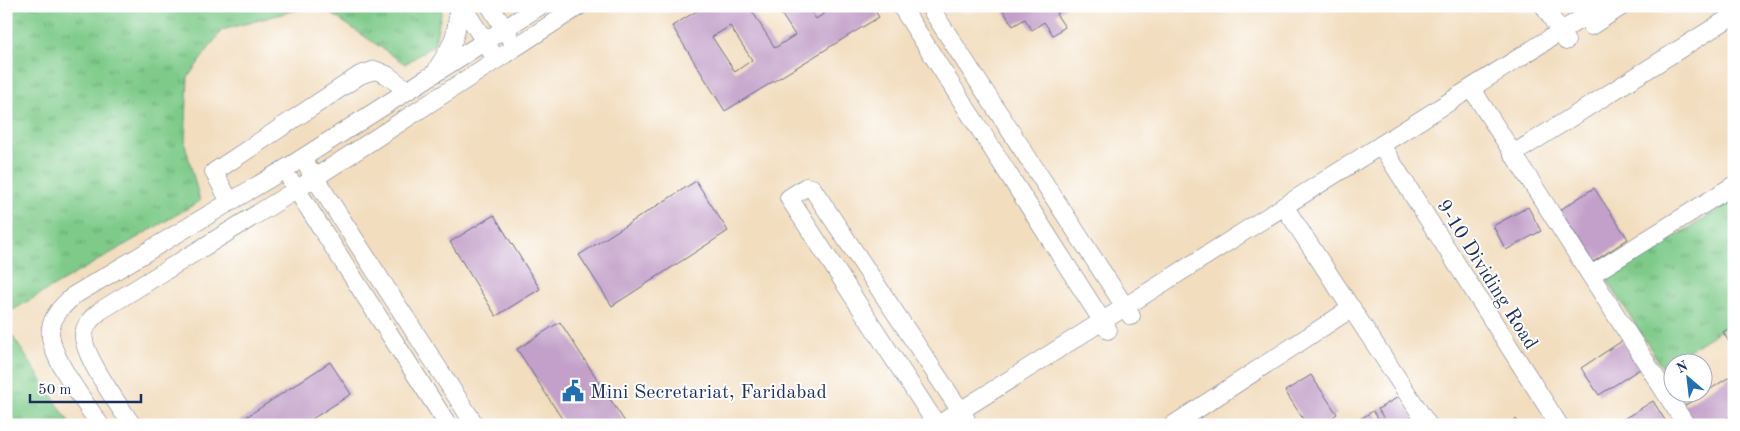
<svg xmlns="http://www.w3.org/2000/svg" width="1740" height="431" font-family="'Old Standard TT',serif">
<defs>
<pattern id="grass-tufts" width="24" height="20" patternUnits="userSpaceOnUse" patternTransform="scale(1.25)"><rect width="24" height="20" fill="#7ecb89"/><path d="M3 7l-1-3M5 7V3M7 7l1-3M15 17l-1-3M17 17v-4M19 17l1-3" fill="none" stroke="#66a573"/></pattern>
</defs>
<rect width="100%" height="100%" fill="#fff"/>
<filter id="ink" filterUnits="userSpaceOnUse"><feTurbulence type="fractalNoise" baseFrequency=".02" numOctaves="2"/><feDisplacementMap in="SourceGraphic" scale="10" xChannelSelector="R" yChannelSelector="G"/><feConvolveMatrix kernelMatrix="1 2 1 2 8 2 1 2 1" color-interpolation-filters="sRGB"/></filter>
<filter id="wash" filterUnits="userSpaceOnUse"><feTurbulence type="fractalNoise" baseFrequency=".0096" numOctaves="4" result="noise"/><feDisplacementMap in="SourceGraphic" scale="20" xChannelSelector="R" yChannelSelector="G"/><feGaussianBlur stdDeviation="1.12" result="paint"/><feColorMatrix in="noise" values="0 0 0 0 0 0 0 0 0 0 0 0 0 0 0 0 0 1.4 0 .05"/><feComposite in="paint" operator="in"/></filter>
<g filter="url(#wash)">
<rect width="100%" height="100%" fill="#f2ddbe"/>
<g fill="url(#grass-tufts)" stroke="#4c7d74">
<polygon points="6,6 311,6 222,30 188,77 185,144 200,201 6,314"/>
<polygon points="320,6 443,6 434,45 405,64"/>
<polygon points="1734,200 1734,322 1662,367 1607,279"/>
<polygon points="6,326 71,425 6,425"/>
</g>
<g id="blocks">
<g fill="#c3a0c9" fill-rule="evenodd">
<path d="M 705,6 L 759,6 L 752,11 L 775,48 L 795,35 L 776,6 L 807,6 L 816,19 L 835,6 L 872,6 L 879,17 L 725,111 L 672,26 ZM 730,26 L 752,60 L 735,72 L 712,37 Z"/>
<polygon points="1000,6 1067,6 1056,14 1065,27 1053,35 1044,22 1032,30 1025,19 1013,26"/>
<polygon points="696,181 728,231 612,306 579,255"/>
<polygon points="1594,188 1628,239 1593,262 1560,210"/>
<polygon points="1528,207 1541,231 1506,250 1493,226"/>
<polygon points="494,215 540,289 496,316 450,242"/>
<polygon points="560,322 627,425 566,425 517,349"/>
<polygon points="1734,325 1734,350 1723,332"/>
<polygon points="1622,341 1640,369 1599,395 1581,368"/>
<polygon points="330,362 351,394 303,425 234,425"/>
<polygon points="1734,374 1734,414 1716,425 1696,425 1684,406"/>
<polygon points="1311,375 1337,414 1322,425 1307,425 1285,391"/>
<polygon points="1400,396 1418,425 1388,425 1378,409"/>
<polygon points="1653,401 1668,425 1614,425"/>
<polygon points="1373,411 1382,425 1351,425"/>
<polygon points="1516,419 1519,425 1508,425"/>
</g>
</g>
</g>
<g filter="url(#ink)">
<use href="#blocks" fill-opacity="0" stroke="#666c80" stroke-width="1"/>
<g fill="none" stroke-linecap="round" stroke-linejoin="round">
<g stroke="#666c80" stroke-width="19">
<g id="minor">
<polyline points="462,6 491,51"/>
<polyline points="490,6 510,38"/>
<polyline points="901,6 1108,330"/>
<polyline points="929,6 1131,316"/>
<polyline points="1544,6 1566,41"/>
<polyline points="1591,26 1622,6"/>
<path d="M 438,67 C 453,45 458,34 458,6"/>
<polyline points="1477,97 1686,425"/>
<polyline points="1381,145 1559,425"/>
<polyline points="1513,154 1734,15"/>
<polyline points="309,169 475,425"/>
<polyline points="291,181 448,425"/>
<polyline points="230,202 214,172 360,75 375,70 387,75 407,90"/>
<polyline points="1284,206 1428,425"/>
<polyline points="1591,275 1734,185"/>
<path d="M 100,425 C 86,403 45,352 51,327 C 54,313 64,305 73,296 L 290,166 L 540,6"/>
<path d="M 132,425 C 120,407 80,352 84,333 C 86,323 93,317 100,311 L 296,190 L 579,6"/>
<polyline points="937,425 789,198 806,187 812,188 966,419"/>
<polyline points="938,425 1601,6"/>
<polyline points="1173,425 1352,308"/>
</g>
</g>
<use href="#minor" stroke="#fff" stroke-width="18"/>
</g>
</g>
<defs>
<g id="civic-bare" transform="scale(1.725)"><path d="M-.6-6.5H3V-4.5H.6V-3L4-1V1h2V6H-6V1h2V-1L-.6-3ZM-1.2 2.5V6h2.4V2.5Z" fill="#1f6fb2" stroke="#fff" stroke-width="2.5" paint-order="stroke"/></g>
</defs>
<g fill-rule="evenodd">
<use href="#civic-bare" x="573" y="391"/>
</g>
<g text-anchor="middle" stroke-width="4" stroke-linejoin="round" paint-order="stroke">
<g font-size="20" fill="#1b2f5e" stroke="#fff">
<text transform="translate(1488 274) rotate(58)" y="7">9-10 Dividing Road</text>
</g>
<g font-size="20" fill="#1b2f5e" stroke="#fff" text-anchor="start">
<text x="590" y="398">Mini Secretariat, Faridabad</text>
</g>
</g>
<rect width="1740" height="431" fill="none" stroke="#fff" stroke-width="25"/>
<g transform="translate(1688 378) rotate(332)"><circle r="24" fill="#ffffff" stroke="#a4acbf"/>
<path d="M0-4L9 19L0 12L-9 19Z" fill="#1f6fb2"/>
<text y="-8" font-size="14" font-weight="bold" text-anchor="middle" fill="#1b2f5e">N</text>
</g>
<path d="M30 394v8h111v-8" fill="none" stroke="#1b2f5e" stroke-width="2.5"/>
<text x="38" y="394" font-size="15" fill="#1b2f5e" stroke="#ffffff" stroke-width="4" paint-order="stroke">50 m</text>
</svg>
